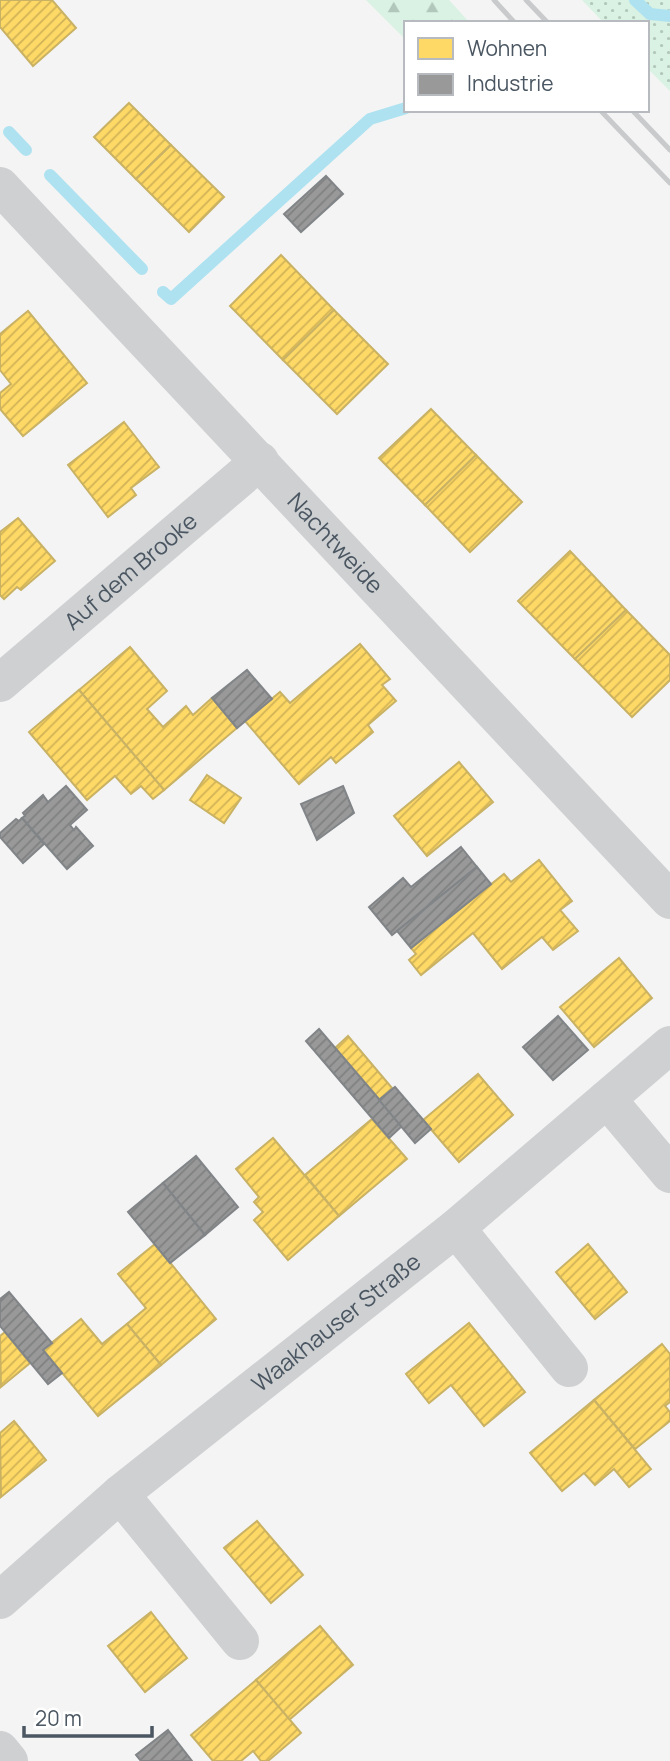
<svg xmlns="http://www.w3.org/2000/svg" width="670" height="1761" font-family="Manrope,sans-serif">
<defs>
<pattern id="forest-firs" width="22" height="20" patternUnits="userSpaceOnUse" patternTransform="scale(1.75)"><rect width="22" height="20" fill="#d9f2e3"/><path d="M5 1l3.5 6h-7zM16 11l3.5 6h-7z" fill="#b2c7bb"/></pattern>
<pattern id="park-dots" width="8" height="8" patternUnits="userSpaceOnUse" patternTransform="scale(1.75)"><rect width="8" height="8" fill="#d9f2e3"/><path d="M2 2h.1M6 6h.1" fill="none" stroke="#b2c7bb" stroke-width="1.8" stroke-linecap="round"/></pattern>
<pattern id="homes-hatch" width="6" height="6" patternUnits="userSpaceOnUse" patternTransform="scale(1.75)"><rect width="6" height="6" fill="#ffd966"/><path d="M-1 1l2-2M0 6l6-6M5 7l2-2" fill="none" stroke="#d0b357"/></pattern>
<pattern id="industry-hatch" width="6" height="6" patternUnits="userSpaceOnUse" patternTransform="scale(1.75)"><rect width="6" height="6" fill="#999"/><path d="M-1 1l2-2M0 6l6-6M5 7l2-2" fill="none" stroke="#7f8080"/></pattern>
</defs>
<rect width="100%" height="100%" fill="#f4f4f4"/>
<polygon fill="url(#forest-firs)" points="366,0 449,0 470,23 406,23 406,40"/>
<polygon fill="url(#park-dots)" points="582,0 670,0 670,91 647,68 647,23 604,23"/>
<g fill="url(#homes-hatch)" stroke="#c9b264" stroke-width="2">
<polygon points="0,0 52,0 76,28 33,66 0,27"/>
<polygon points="129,103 171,145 136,179 94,137"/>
<polygon points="171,145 224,197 189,232 136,179"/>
<polygon points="281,255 334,310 283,360 230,306"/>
<polygon points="334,310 388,364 337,414 283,360"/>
<polygon points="28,311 87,383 23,436 0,409 0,393 11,384 0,370 0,334"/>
<polygon points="431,409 476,455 425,505 379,458"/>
<polygon points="124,422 159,467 131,488 136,495 108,517 68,465"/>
<polygon points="476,455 522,502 470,552 425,505"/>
<polygon points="18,518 55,561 21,590 17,587 4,599 0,595 0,532"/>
<polygon points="570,551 626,610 575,659 518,601"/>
<polygon points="626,610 670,655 670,680 632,717 575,659"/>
<polygon points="360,644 390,679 382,685 396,701 368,725 373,732 336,763 331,757 299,784 245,721 280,692 290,703"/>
<polygon points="130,647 167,691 147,709 163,727 186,706 193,715 212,698 237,728 164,790 79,690"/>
<polygon points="79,690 164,790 153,799 141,786 131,794 115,776 87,800 29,732"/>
<polygon points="459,762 493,802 427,856 394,816"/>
<polygon points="207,775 241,798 224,823 190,800"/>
<polygon points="539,860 572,901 560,910 578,931 553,950 542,937 502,969 473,933 421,975 409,960 416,954 411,948 504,874 511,882"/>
<polygon points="619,958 652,998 594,1047 560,1007"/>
<polygon points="348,1036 392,1088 379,1100 335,1048"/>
<polygon points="478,1074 513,1115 459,1162 423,1120"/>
<polygon points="372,1119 407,1159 339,1216 305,1175"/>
<polygon points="273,1138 339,1216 288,1260 254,1220 263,1212 254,1202 259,1197 236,1169"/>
<polygon points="155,1244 216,1319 161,1365 127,1324 146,1308 118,1274"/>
<polygon points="588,1244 627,1292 595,1319 556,1272"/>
<polygon points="81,1319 102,1344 127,1324 161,1365 98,1416 43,1350"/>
<polygon points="469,1323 525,1392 484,1426 451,1385 429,1403 406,1374"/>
<polygon points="5,1332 30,1363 1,1387 0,1336"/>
<polygon points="662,1344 670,1354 670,1402 665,1406 670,1412 670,1421 635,1449 594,1400"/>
<polygon points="594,1400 651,1469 629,1487 614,1469 595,1485 584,1473 562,1491 530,1453"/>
<polygon points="14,1421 46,1460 1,1497 0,1433"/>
<polygon points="257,1521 303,1575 271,1603 224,1548"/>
<polygon points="151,1612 187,1658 145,1692 108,1646"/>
<polygon points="320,1626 353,1665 289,1720 256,1680"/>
<polygon points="256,1680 301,1733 268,1761 261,1761 253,1751 241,1761 213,1761 191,1735"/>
</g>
<g fill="url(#industry-hatch)" stroke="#818588" stroke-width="2">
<polygon points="326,176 343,194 301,232 284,214"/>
<polygon points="247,670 272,699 237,728 212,698"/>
<polygon points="66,786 87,810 70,825 74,830 76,827 93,846 67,869 22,818 25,816 23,813 43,795 48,802"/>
<polygon points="343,786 354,813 317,840 301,804"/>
<polygon points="22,818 44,844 23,863 0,837 0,833 16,819 19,821"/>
<polygon points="461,847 477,867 392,935 369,907 403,878 411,887"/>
<polygon points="477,867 491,884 411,948 397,931"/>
<polygon points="558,1016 588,1050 553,1080 523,1047"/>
<polygon points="319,1029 402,1126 389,1138 306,1041"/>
<polygon points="395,1087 431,1129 415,1143 379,1100"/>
<polygon points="196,1156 238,1207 205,1235 163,1183"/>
<polygon points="163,1183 205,1235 170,1263 128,1212"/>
<polygon points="9,1292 52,1343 43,1350 62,1373 48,1384 0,1326 0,1299"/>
<polygon points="168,1730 192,1761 141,1761 136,1755"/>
</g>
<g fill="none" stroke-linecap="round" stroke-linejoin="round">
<g stroke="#aee2f0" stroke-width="12">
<polyline points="635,0 650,14 670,16"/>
<polyline points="9,132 26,150"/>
<polyline points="50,175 142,269"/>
<polyline points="163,292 171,299 370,119 406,108"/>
</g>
<g stroke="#ced0d2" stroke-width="38">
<path id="s1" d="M 0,186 L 670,900"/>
<path id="s2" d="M 0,683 L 260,461"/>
<polyline points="607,1099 670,1174"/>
<polyline points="456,1228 569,1368"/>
<polyline points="120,1494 240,1641"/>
<path id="s3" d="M 0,1600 L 120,1494 L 456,1228 L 670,1045"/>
<polyline points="0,1750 9,1761"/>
</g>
<g stroke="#c9cacc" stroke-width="5">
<polyline points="494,0 515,23"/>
<polyline points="526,0 548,23"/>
<polyline points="600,110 670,183"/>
<polyline points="632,110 670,150"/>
</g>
</g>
<g text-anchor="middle" stroke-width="7" stroke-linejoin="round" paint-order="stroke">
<g font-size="23" fill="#4a5661" stroke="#fff">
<text dy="8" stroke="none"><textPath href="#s1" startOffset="490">Nachtweide</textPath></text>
<text dy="8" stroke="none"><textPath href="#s2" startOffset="172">Auf dem Brooke</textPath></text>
<text dy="8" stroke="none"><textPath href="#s3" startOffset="436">Waakhauser Straße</textPath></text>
</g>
</g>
<rect x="404" y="21" width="245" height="91" fill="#ffffff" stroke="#b7bbc0" stroke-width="2"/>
<rect x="418" y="38" width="35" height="21" fill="#ffd966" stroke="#b7bbc0" stroke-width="2"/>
<text x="467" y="56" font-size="21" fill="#4a5661">Wohnen</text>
<rect x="418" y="74" width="35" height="21" fill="#999999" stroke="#b7bbc0" stroke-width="2"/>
<text x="467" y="91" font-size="21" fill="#4a5661">Industrie</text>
<path d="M24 1726v10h128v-10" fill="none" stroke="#4a5661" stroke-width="3.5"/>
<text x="35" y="1726" font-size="21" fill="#4a5661" stroke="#ffffff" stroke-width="5" paint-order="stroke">20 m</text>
</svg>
